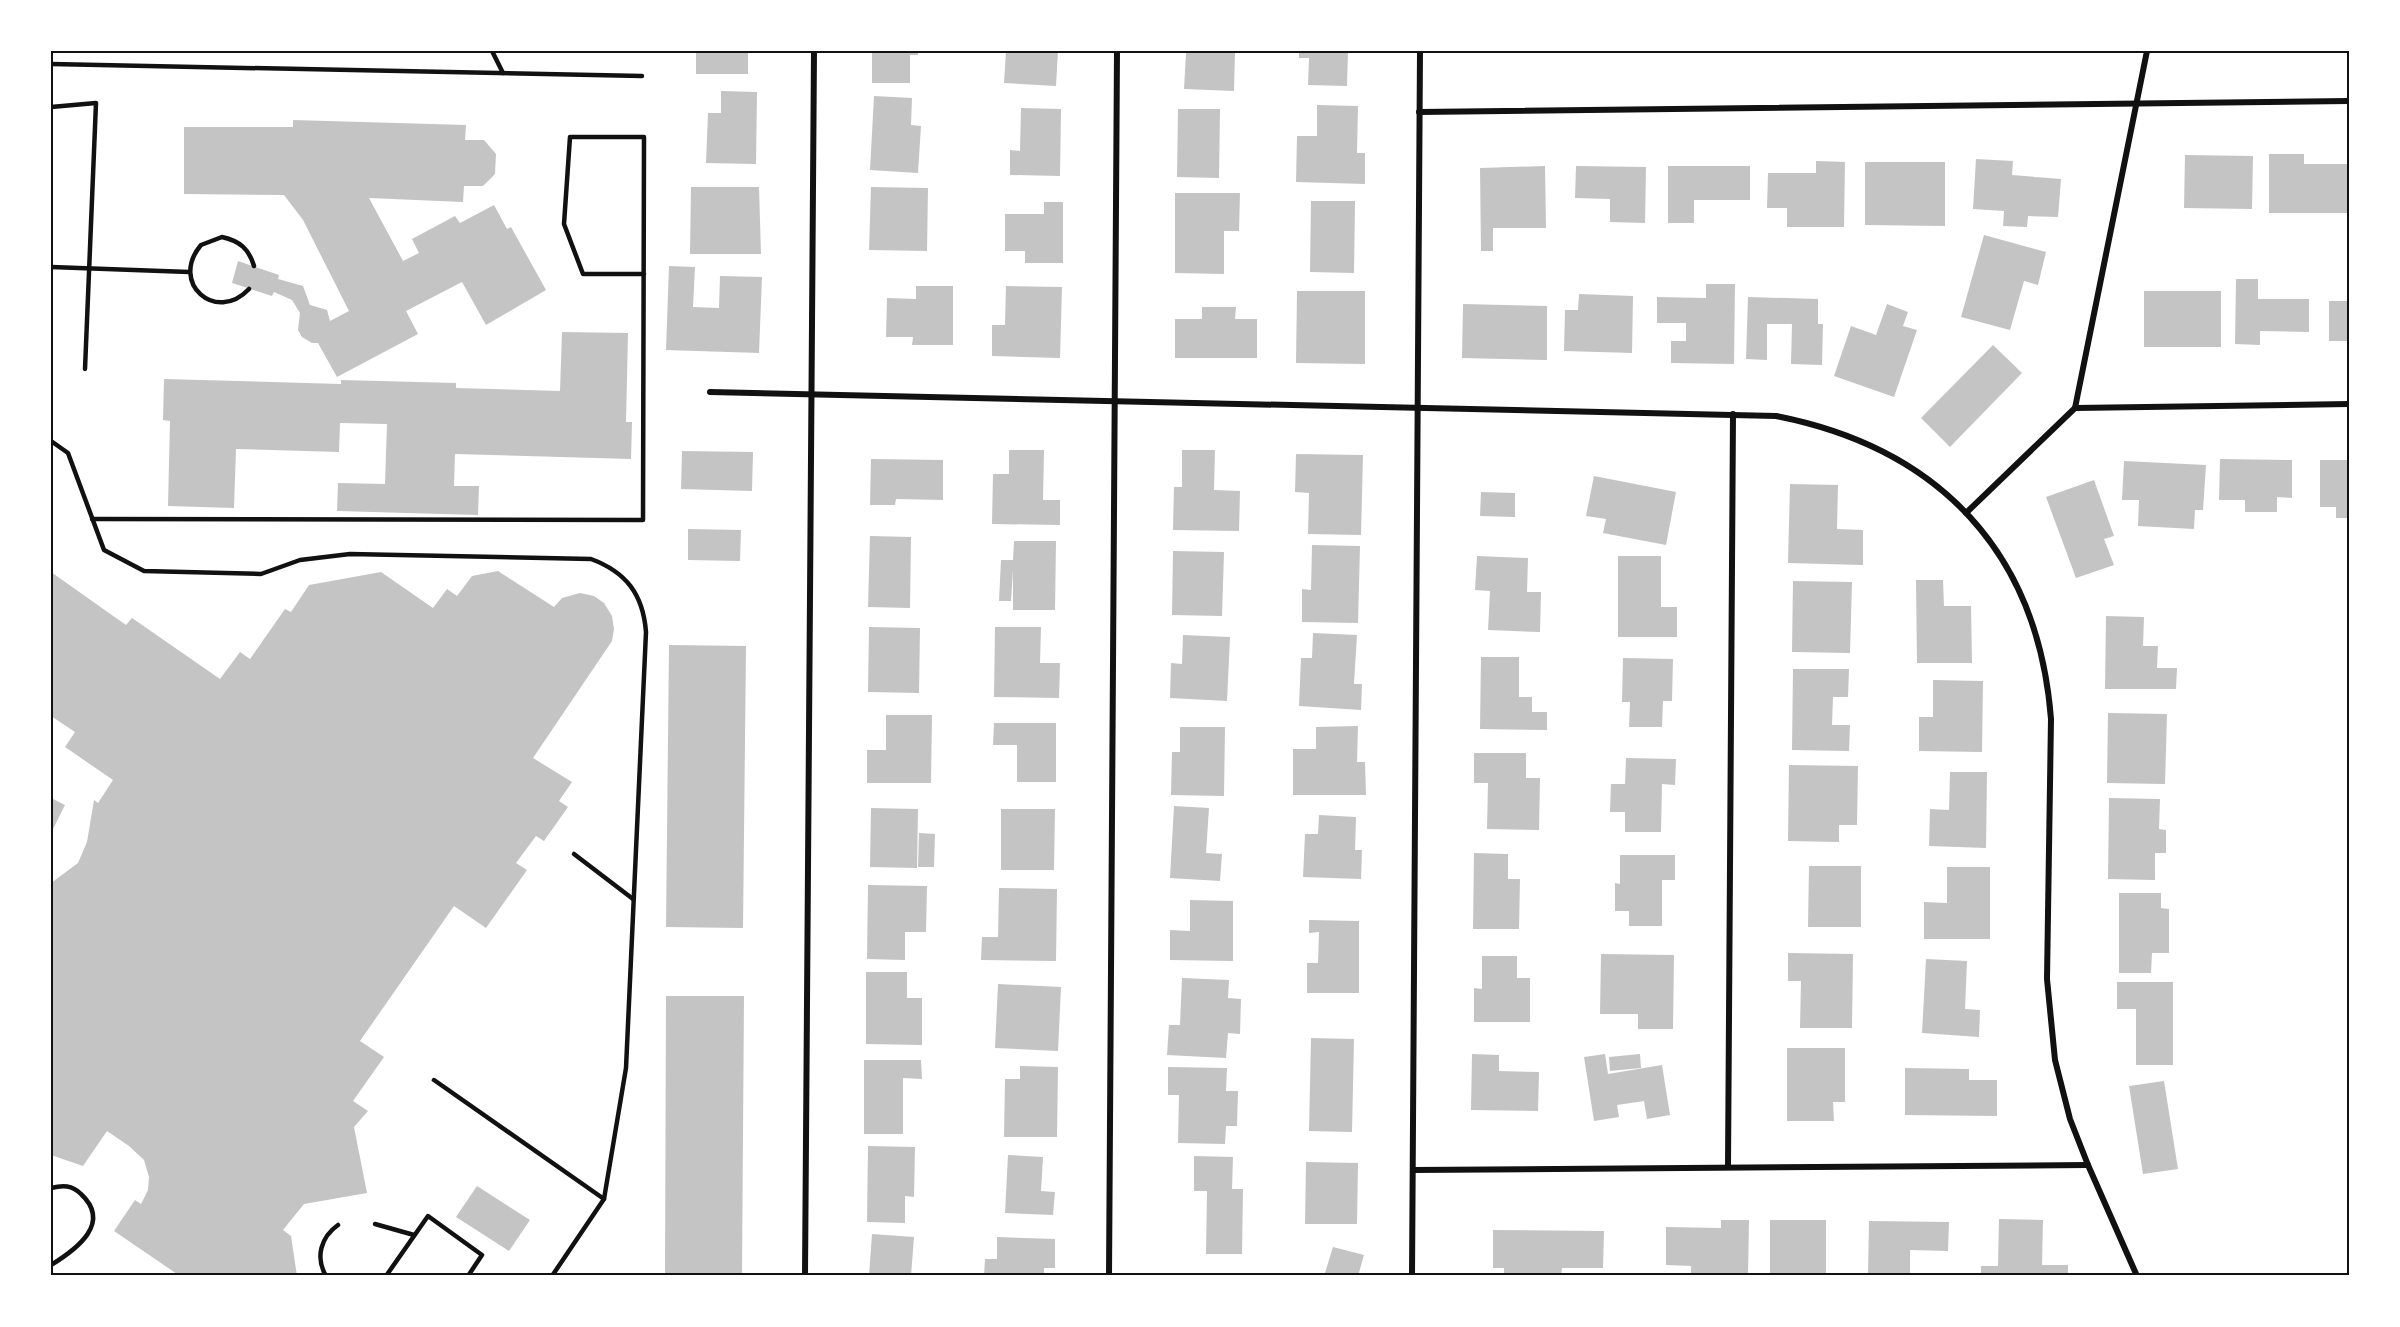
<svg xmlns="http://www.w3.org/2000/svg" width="2400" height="1327" font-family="Bitter,serif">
<rect width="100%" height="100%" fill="#fff"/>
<g fill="#c4c4c4">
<rect x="696" y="51" width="52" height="23"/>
<polygon points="872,51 918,51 918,55 910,55 910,83 872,83"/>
<polygon points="1006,51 1058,51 1056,86 1004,83"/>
<polygon points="1177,51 1235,51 1234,91 1184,89 1186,53"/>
<polygon points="1299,51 1348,51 1347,86 1308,85 1309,58 1299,58"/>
<polygon points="721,91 757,92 756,164 706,163 708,113 721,113"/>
<polygon points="874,96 912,98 911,125 921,126 918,173 870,170"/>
<polygon points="1317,105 1358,106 1357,153 1365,153 1365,184 1296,182 1297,136 1317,136"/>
<polygon points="1021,108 1061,109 1060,176 1010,175 1010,150 1020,151"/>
<polygon points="1178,109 1220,109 1219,178 1177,177"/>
<polygon points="293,120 466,125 465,140 484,140 496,154 495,174 483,186 464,186 463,202 369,198 403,261 419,253 412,239 455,216 460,223 494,205 507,229 511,227 546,290 486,325 462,282 406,311 418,334 337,377 318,343 312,343 302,337 298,330 300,313 292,300 274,292 272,296 232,283 238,261 279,275 278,279 303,286 310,305 327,310 330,321 349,311 303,220 284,195 184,194 184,127 293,127"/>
<polygon points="2269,154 2304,154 2304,164 2348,164 2349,213 2269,213"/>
<polygon points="2185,155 2253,156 2252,209 2184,208"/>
<polygon points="1976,159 2013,161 2012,175 2061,179 2058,217 2028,216 2027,227 2003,226 2004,211 1973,209"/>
<polygon points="1816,161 1845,162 1844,227 1787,227 1787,208 1767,208 1768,173 1816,173"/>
<polygon points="1865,162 1945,162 1945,226 1865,225"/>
<polygon points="1545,166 1546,228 1493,228 1493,251 1481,251 1480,168"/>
<polygon points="1576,166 1646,167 1645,223 1610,222 1610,199 1575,198"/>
<polygon points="1668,166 1750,166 1750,200 1694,200 1694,223 1668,223"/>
<polygon points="691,187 759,187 761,254 690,254"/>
<polygon points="871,187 928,188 927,251 869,250"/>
<polygon points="1175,193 1240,193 1239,231 1224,231 1224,274 1175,273"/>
<polygon points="1311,201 1355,201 1354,273 1310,272"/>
<polygon points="1044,202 1063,202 1063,263 1025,263 1025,251 1005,251 1005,214 1044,214"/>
<polygon points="1984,235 2046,252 2038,285 2024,281 2010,330 1961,317"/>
<polygon points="669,266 695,267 693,307 719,308 720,276 762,277 759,353 666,350"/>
<polygon points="2236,279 2258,279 2258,299 2309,299 2309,332 2260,331 2260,345 2235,344"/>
<polygon points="1706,284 1735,284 1734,364 1671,363 1671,341 1686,341 1686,323 1657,323 1657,297 1706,298"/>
<polygon points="916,286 953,286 953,345 912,345 913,337 886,337 887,298 916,299"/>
<polygon points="1006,286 1062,287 1060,358 992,356 992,325 1005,325"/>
<polygon points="1297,291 1365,291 1365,364 1296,363"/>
<rect x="2144" y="291" width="77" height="56"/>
<polygon points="1579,294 1633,296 1632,353 1564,351 1565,310 1578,310"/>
<polygon points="1748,297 1818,299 1818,324 1823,324 1822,365 1791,364 1792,324 1767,324 1767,360 1746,359"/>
<rect x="2329" y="301" width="20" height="40"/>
<polygon points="1463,304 1547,306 1547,360 1462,358"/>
<polygon points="1887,304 1908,312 1903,326 1917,330 1894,397 1834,376 1851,326 1876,335"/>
<polygon points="1202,307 1236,307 1235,319 1257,319 1257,358 1175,358 1175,319 1202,319"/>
<polygon points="562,332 628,333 626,422 632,422 631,459 455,454 454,486 479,486 478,515 337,511 338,483 385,484 387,424 340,423 339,452 236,449 234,508 168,506 170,421 163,420 164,379 341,384 341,380 456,383 456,388 560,391"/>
<polygon points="1993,345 2022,373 1950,447 1921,418"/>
<polygon points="1009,450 1044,450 1043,500 1060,500 1060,525 992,524 993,474 1009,474"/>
<polygon points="1182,450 1215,450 1214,490 1240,491 1239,531 1173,530 1174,487 1182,487"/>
<polygon points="682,451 753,452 752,491 681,489"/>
<polygon points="1296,454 1363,455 1361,535 1308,534 1309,493 1295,492"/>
<polygon points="871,459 943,460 943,500 896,499 895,505 870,505"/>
<polygon points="2220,459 2292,460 2292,498 2277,497 2277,512 2245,512 2245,500 2219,500"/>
<polygon points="2320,460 2349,460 2349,518 2336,518 2336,507 2320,507"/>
<polygon points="2124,461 2206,465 2203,510 2195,510 2194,529 2138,526 2139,500 2122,500"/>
<polygon points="1594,476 1676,492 1666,545 1603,533 1606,519 1586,516"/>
<polygon points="2094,480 2114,536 2104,539 2114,565 2076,578 2046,497"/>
<polygon points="1790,484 1838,485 1837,529 1863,530 1863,565 1788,563"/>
<polygon points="1481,492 1515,493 1515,517 1480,516"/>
<polygon points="688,529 741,530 740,561 688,560"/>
<polygon points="870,536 911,537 910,608 868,607"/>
<polygon points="1014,541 1056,541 1055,610 1013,610 1013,570 1011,601 999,601 1001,560 1013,560"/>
<polygon points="1312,545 1360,546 1358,623 1302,622 1302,589 1311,590"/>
<polygon points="1173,551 1224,552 1222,616 1172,615"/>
<polygon points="1477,556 1528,558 1527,592 1541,592 1540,632 1488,630 1490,591 1475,590"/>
<polygon points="1618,556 1661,556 1661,607 1677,607 1677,637 1618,637"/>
<polygon points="498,571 554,607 562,598 580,593 594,596 604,603 612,616 614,629 612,641 533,758 572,782 559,801 568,807 544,841 536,836 516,863 527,870 486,928 454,906 360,1041 384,1057 353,1101 368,1111 354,1127 367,1193 304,1204 283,1230 291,1236 297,1276 180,1276 114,1231 135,1200 141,1204 148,1190 149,1177 144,1160 129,1146 107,1131 83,1166 51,1155 51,883 78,863 87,842 94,800 98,803 113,780 65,747 75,732 51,716 51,572 126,625 132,618 220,679 240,652 250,659 285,609 291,612 309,585 381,572 433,608 447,589 457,596 472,576"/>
<polygon points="1916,580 1943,580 1944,606 1971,606 1972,663 1917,663"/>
<polygon points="1793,581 1852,582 1850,653 1792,652"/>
<polygon points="2106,616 2144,617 2143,646 2158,646 2157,668 2177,668 2176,689 2105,689"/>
<polygon points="869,627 920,628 919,693 868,692"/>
<polygon points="995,627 1041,627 1040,663 1060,663 1059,698 994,697"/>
<polygon points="1313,633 1357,635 1354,684 1362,684 1361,710 1299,706 1301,658 1312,658"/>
<polygon points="1183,635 1230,637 1227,701 1170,698 1171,663 1182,664"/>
<polygon points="669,645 746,646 743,928 666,927"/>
<polygon points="1481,657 1519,657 1519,697 1532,697 1532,712 1547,712 1547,730 1480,729"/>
<polygon points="1623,658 1673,659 1672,701 1663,701 1662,727 1629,727 1630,702 1622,702"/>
<polygon points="1793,669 1849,669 1848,697 1833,697 1832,725 1850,725 1849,751 1792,750"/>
<polygon points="1933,680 1983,681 1982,752 1919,751 1919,717 1933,717"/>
<polygon points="2108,713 2167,714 2165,784 2107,783"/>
<polygon points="886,715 932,715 931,783 867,783 867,750 886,750"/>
<polygon points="994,723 1056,723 1056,782 1017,782 1017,745 993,745"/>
<polygon points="1358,726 1357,762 1365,762 1366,795 1293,795 1293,749 1316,749 1316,727"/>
<polygon points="1180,727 1225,727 1224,796 1171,795 1172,752 1180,752"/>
<polygon points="1474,753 1526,753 1526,778 1540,778 1539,830 1487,829 1488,783 1474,783"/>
<polygon points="1626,758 1676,759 1675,785 1662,784 1661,832 1625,832 1625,812 1610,812 1611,784 1625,784"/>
<polygon points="1789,765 1858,766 1857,825 1839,825 1839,842 1788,841"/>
<polygon points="1950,772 1987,772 1986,848 1929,846 1930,809 1949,810"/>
<polygon points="51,798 65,805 51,833"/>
<polygon points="2109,798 2160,799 2159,829 2166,830 2166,853 2155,853 2155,880 2108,879"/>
<polygon points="1174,806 1209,808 1206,853 1222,854 1220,881 1170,878"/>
<polygon points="871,808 918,809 917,868 870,867"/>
<polygon points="1001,809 1055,809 1054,870 1001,870"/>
<polygon points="1319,815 1356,817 1355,850 1362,850 1361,879 1303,877 1305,834 1318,834"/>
<polygon points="919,833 935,834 934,867 918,867"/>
<polygon points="1474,853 1508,854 1508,879 1520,879 1519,929 1473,929"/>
<polygon points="1620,855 1675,855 1675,880 1662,880 1662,926 1629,926 1629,911 1615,911 1615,883 1620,884"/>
<polygon points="1809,866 1861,866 1861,927 1808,927"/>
<polygon points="1947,867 1990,867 1990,939 1924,939 1924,902 1947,903"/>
<polygon points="868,885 927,886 926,932 905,932 905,960 867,959"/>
<polygon points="999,888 1057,889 1056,961 981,960 982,937 998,937"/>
<polygon points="2119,893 2161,893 2161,908 2169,909 2169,953 2152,953 2151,973 2119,973"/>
<polygon points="1190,900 1233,901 1233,961 1170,960 1170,930 1190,931"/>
<polygon points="1309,920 1359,921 1359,993 1307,993 1307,963 1318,963 1319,932 1309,933"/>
<polygon points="1788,953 1853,954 1852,1028 1800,1028 1801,981 1788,981"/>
<polygon points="1601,954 1674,955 1673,1029 1638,1029 1638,1014 1600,1014"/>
<polygon points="1482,956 1517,956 1517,978 1530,978 1530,1022 1474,1022 1474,988 1482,989"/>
<polygon points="1926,959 1967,961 1965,1009 1980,1010 1979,1037 1922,1033"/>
<polygon points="866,972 907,972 907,998 922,998 922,1045 866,1044"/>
<polygon points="1182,978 1229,980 1228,998 1241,999 1240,1034 1228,1033 1226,1058 1167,1055 1169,1025 1180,1025"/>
<polygon points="2117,982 2173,982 2173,1065 2136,1065 2136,1009 2117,1009"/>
<polygon points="998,984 1061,987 1058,1051 995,1048"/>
<polygon points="666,996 744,996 742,1275 665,1275"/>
<polygon points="1311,1038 1354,1039 1352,1132 1309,1131"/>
<polygon points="1787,1048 1845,1048 1845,1102 1833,1102 1834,1121 1787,1121"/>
<polygon points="1472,1054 1499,1055 1499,1071 1539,1072 1538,1111 1471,1110"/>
<polygon points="1605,1054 1608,1074 1662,1065 1670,1115 1647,1119 1644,1101 1617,1105 1619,1117 1594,1121 1584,1057"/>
<polygon points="1640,1054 1641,1068 1610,1071 1609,1057"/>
<polygon points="864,1060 921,1060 922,1079 903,1078 903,1134 864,1134"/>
<polygon points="1020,1066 1058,1067 1057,1137 1004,1137 1005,1079 1020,1079"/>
<polygon points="1168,1067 1227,1068 1226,1091 1238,1091 1237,1126 1226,1126 1225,1144 1178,1143 1179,1095 1168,1095"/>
<polygon points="1905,1068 1969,1069 1969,1080 1997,1080 1997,1116 1905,1115"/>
<polygon points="2164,1081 2178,1169 2143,1174 2129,1086"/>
<polygon points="868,1146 915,1147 914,1197 905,1196 905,1223 867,1222"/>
<polygon points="1008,1155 1043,1157 1041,1191 1055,1192 1053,1215 1005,1213"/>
<polygon points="1194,1156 1233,1157 1232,1189 1243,1189 1242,1254 1206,1254 1207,1191 1194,1191"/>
<polygon points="1306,1162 1358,1163 1357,1224 1305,1224"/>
<polygon points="477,1186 530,1220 509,1251 456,1217"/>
<polygon points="1999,1219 2043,1220 2042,1265 2068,1265 2068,1276 1981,1276 1981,1266 1998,1266"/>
<polygon points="1721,1220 1749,1220 1748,1276 1691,1276 1691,1266 1666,1265 1666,1227 1721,1228"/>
<rect x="1770" y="1220" width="56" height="56"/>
<polygon points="1869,1221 1949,1222 1948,1251 1910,1250 1910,1276 1868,1275"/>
<polygon points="1493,1230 1604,1231 1603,1268 1562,1268 1561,1276 1504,1276 1504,1268 1493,1268"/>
<polygon points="872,1234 914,1237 911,1276 869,1276"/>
<polygon points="997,1237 1055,1239 1055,1268 1044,1268 1044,1276 984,1276 985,1259 997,1259"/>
<polygon points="1333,1247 1364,1255 1358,1276 1324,1276"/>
</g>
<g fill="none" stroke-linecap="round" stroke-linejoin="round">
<g stroke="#111" stroke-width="4.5">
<polyline points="492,51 503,73"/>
<polyline points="51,64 642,76"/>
<polyline points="51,107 96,103 85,369"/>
<polyline points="51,267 189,272"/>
<path d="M 249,289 C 216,324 169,283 201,245 L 222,237 C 240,241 249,249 254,266"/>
<path d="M 51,441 L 68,453 L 104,550 L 144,571 L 261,574 L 300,560 L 350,554 L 591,559 C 626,572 643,594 646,632 L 626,1068 L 604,1199 L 552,1276"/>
<polyline points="92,519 643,520 644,137 570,137 564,224 583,274 644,274"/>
<polyline points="574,854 633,899"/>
<polyline points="434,1080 604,1199"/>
<path d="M 51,1188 C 63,1185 72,1185 81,1194 C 112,1223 77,1249 51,1265"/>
<polyline points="375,1224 414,1235"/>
<path d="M 326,1276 C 315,1257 321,1237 338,1225"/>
<polyline points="386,1276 428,1216 482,1255 468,1276"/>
</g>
<g stroke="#111" stroke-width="6">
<polyline points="1419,112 2349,101"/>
<path d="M 710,392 L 1776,416 C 1939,448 2038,552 2051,719 L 2047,979 L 2055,1060 L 2070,1119 L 2088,1165 L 2137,1276"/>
<polyline points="2075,408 2349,404"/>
<polyline points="1966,513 2075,408 2147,51"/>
<polyline points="1728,1167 1733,414"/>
<polyline points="1413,1170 2088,1165"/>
<polyline points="805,1276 814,51"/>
<polyline points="1109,1276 1117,51"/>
<polyline points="1412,1276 1420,51"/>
</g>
</g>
<rect width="2400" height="1327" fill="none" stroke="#ffffff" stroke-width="105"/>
<rect x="52" y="52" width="2296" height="1222" fill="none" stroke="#111" stroke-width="2"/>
</svg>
